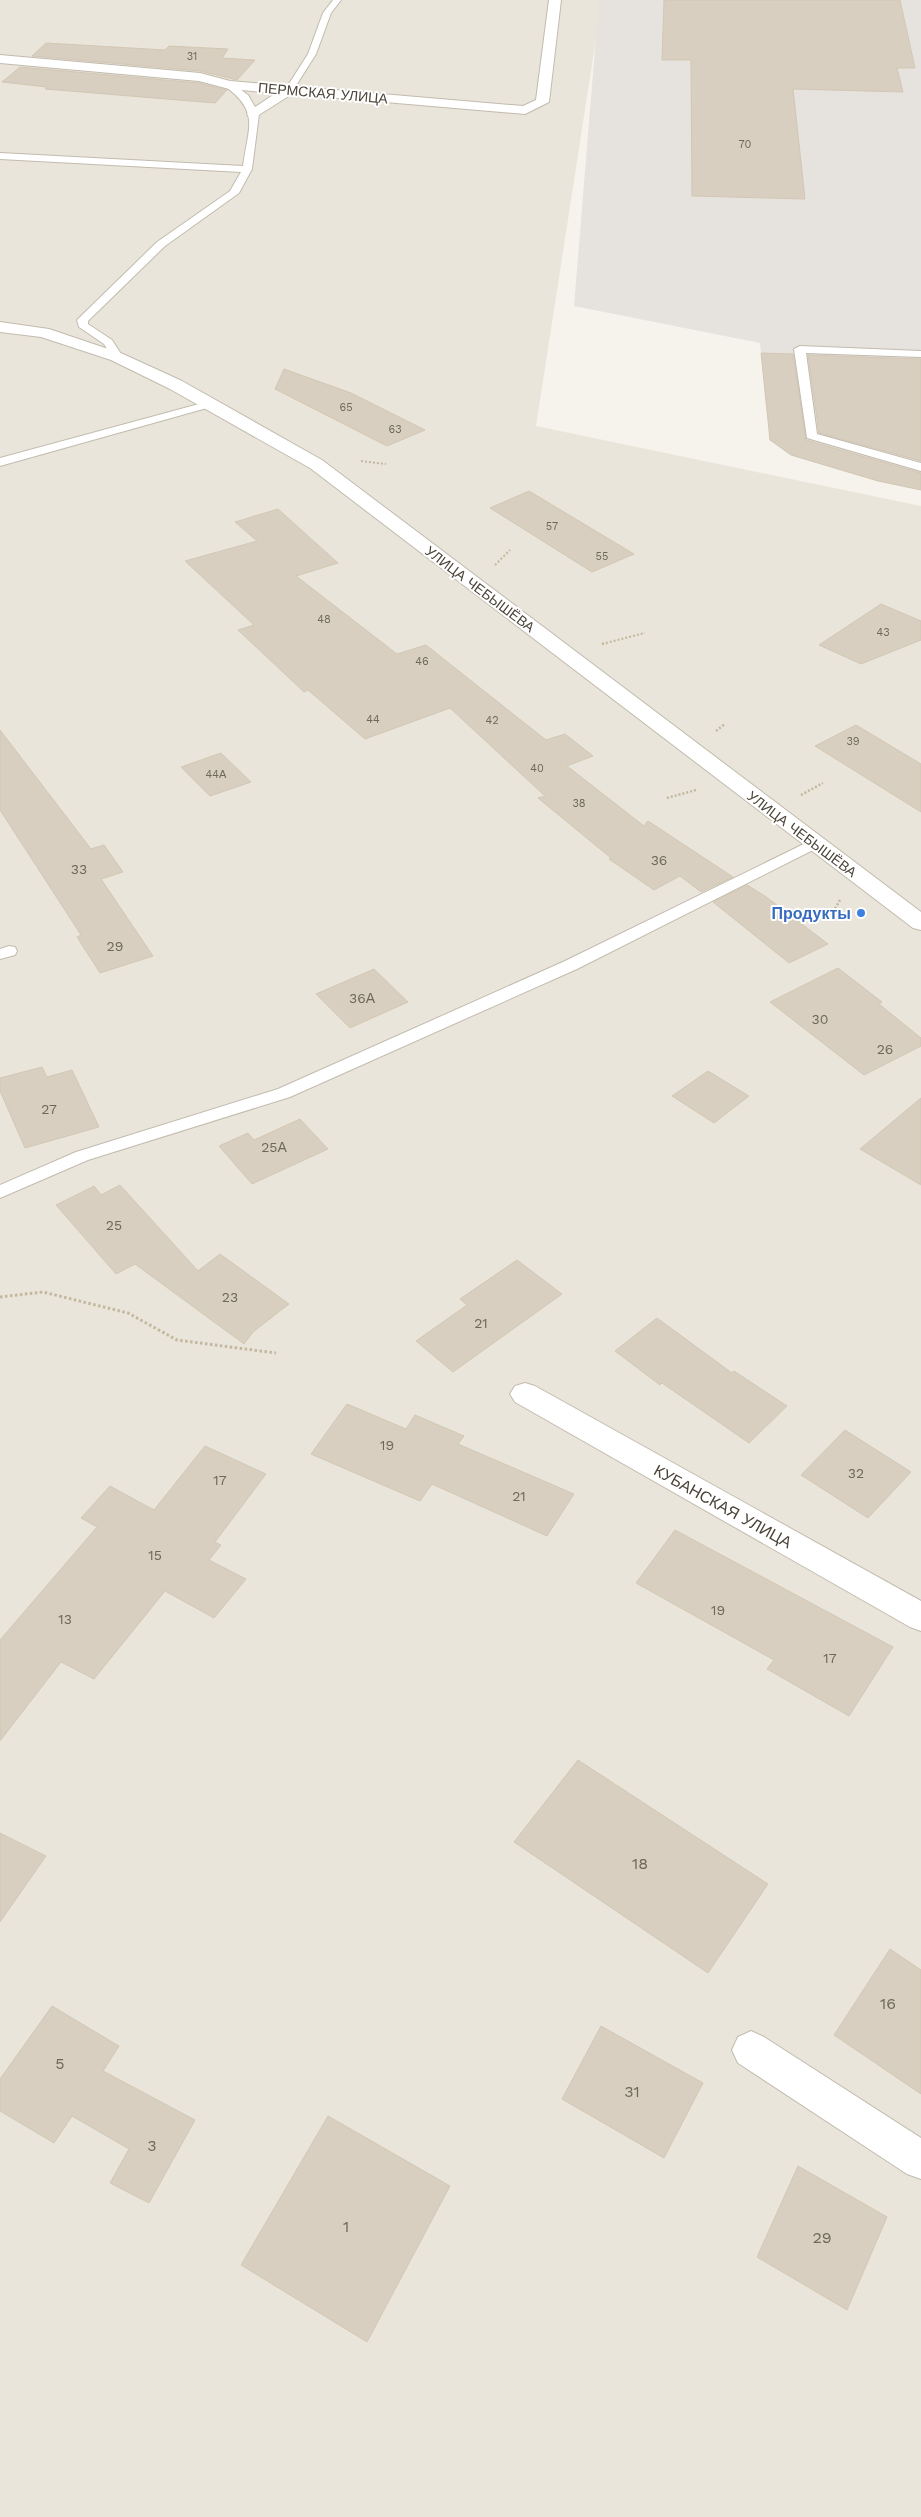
<svg xmlns="http://www.w3.org/2000/svg" width="921" height="2517" font-family="'Work Sans',sans-serif">
<rect width="100%" height="100%" fill="#f6f3ec"/>
<polygon fill="#eae5da" points="0,0 602,0 536,426 921,506 921,2517 0,2517"/>
<polygon fill="#e6e2dd" points="599,0 921,0 921,490 878,481 791,455 770,440 760,343 574,306"/>
<g fill="#d8cfc1" stroke="#d3c7b4">
<polygon points="664,0 900,0 915,68 897,68 903,92 793,89 805,199 692,196 691,60 662,60"/>
<polygon points="46,43 165,50 169,46 228,49 222,58 255,60 237,80 200,71 32,56"/>
<polygon points="20,67 199,83 227,90 215,103 45,89 47,87 2,82"/>
<polygon points="761,353 793,354 806,440 921,473 921,490 878,481 791,455 770,440"/>
<polygon points="808,355 921,359 921,461 819,433"/>
<polygon points="284,369 351,393 425,430 387,446 275,389"/>
<polygon points="529,491 634,554 592,572 490,508"/>
<polygon points="278,509 338,563 296,576 397,654 426,645 546,740 565,734 593,756 567,766 644,826 648,821 733,877 701,892 680,876 654,890 609,859 611,858 538,798 545,796 450,708 365,739 308,690 304,692 238,630 254,625 185,561 257,541 235,522"/>
<polygon points="881,604 921,621 921,640 861,664 819,645"/>
<polygon points="856,725 921,764 921,812 815,746"/>
<polygon points="0,730 91,849 104,845 123,872 101,879 153,956 100,973 77,937 81,935 0,810"/>
<polygon points="221,753 251,782 210,796 181,767"/>
<polygon points="747,885 765,896 828,944 789,963 713,902"/>
<polygon points="838,968 882,1002 879,1004 921,1038 921,1046 864,1075 770,1002"/>
<polygon points="374,969 408,1002 350,1028 316,994"/>
<polygon points="42,1067 47,1077 72,1070 99,1127 25,1148 0,1091 0,1078"/>
<polygon points="708,1071 749,1096 714,1123 672,1096"/>
<polygon points="921,1098 921,1185 860,1149"/>
<polygon points="300,1119 328,1149 252,1184 219,1146 248,1133 254,1140"/>
<polygon points="120,1185 198,1271 220,1254 289,1304 253,1332 244,1344 135,1264 116,1274 56,1205 94,1186 101,1195"/>
<polygon points="517,1260 562,1294 453,1372 416,1341 467,1305 460,1299"/>
<polygon points="657,1318 732,1373 734,1371 787,1406 749,1443 662,1383 660,1385 615,1351"/>
<polygon points="347,1404 406,1429 415,1415 464,1436 458,1444 574,1494 547,1536 432,1484 420,1501 311,1454"/>
<polygon points="845,1430 911,1472 868,1518 801,1475"/>
<polygon points="205,1446 266,1474 215,1542 221,1545 209,1560 246,1579 214,1618 165,1591 94,1679 61,1662 0,1741 0,1640 97,1527 81,1518 110,1486 154,1510"/>
<polygon points="675,1530 893,1647 849,1716 767,1669 774,1660 636,1583"/>
<polygon points="578,1760 768,1884 708,1973 514,1842"/>
<polygon points="0,1833 46,1856 0,1922"/>
<polygon points="890,1949 921,1970 921,2094 834,2035"/>
<polygon points="52,2006 119,2046 103,2071 195,2120 149,2203 110,2183 129,2149 72,2116 54,2143 0,2111 0,2079"/>
<polygon points="601,2026 703,2083 664,2158 562,2099"/>
<polygon points="328,2116 450,2186 367,2342 241,2265"/>
<polygon points="798,2166 887,2217 847,2310 757,2257"/>
</g>
<g fill="none" stroke-linecap="round" stroke-linejoin="round">
<g stroke="#c2bbae" stroke-width="2">
<g id="lane">
<polygon points="333,0 341,0 331,13 316,54 292,92 286,92 285,90 308,54 323,13"/>
<path d="M 226,83 L 232,83 L 248,95 L 259,114 L 252,169 L 239,193 L 165,246 L 88,321 L 88,324 L 112,340 L 123,357 L 117,360 L 113,359 L 104,344 L 79,327 L 77,320 L 157,242 L 230,191 L 241,172 L 0,159 L 0,153 L 243,166 C 248,128 260,112 226,87 Z"/>
<polygon points="800,346 921,351 921,357 806,353 817,434 921,463 921,471 807,438 794,349"/>
<polygon points="210,401 216,404 214,406 0,466 0,458"/>
<polygon points="814,839 822,844 819,847 577,969 290,1097 88,1160 0,1198 0,1185 76,1152 278,1089 565,961"/>
<polygon points="9,946 15,947 17,951 15,955 0,959 0,949"/>
</g>
</g>
<g stroke="#c2bbae" stroke-width="2">
<g id="street">
<polygon points="549,0 561,0 549,102 525,114 292,94 254,118 249,117 247,114 249,111 276,93 229,89 199,81 0,63 0,55 200,73 230,81 523,106 536,100"/>
<polygon points="0,322 49,329 123,354 182,381 322,460 921,912 921,930 913,928 310,468 170,389 111,360 41,337 0,332"/>
<polygon points="525,1383 535,1386 921,1601 921,1631 910,1627 515,1402 510,1394 515,1386"/>
<polygon points="751,2031 764,2037 921,2138 921,2179 907,2174 738,2063 732,2050 738,2037"/>
</g>
</g>
<g stroke="#c4b79f" stroke-width="2" stroke-dasharray="2 2" stroke-linecap="butt">
<polyline points="361,461 386,464"/>
<polyline points="495,565 510,550"/>
<polyline points="602,644 645,633"/>
</g>
<g stroke="#c4b79f" stroke-width="2.5" stroke-dasharray="2 2" stroke-linecap="butt">
<polyline points="602,644 607,643"/>
<polyline points="716,731 725,724"/>
<polyline points="801,795 823,783"/>
<polyline points="667,798 696,790"/>
<polyline points="829,919 840,900"/>
</g>
<polyline stroke="#c4b79f" stroke-width="3" stroke-dasharray="2.5 2.5" stroke-linecap="butt" points="0,1297 43,1292 128,1313 177,1340 276,1353"/>
<use href="#lane" fill="#fff" fill-rule="evenodd"/>
<use href="#street" fill="#fff" fill-rule="evenodd"/>
</g>
<circle fill="#3f7fe0" stroke="#fff" stroke-width="2" cx="861" cy="913" r="5"/>
<g text-anchor="middle" stroke-width="4" stroke-linejoin="round" paint-order="stroke">
<g font-size="11" fill="#6e675b">
<text x="192" y="60">31</text>
<text x="745" y="148">70</text>
<text x="346" y="411">65</text>
<text x="395" y="433">63</text>
<text x="552" y="530">57</text>
<text x="602" y="560">55</text>
<text x="324" y="623">48</text>
<text x="883" y="636">43</text>
<text x="422" y="665">46</text>
<text x="373" y="723">44</text>
<text x="492" y="724">42</text>
<text x="853" y="745">39</text>
<text x="537" y="772">40</text>
<text x="216" y="778">44А</text>
<text x="579" y="807">38</text>
</g>
<g font-size="14" fill="#4b4439" stroke="#fff">
<text transform="translate(323 93) rotate(5)" y="5">ПЕРМСКАЯ УЛИЦА</text>
<text transform="translate(480 589) rotate(37)" y="5">УЛИЦА ЧЕБЫШЁВА</text>
<text transform="translate(802 834) rotate(37)" y="5">УЛИЦА ЧЕБЫШЁВА</text>
</g>
<g font-size="14" fill="#6e675b">
<text x="659" y="865">36</text>
<text x="79" y="874">33</text>
<text x="115" y="951">29</text>
<text x="362" y="1003">36А</text>
<text x="820" y="1024">30</text>
<text x="885" y="1054">26</text>
<text x="49" y="1114">27</text>
<text x="274" y="1152">25А</text>
<text x="114" y="1230">25</text>
<text x="230" y="1302">23</text>
<text x="481" y="1328">21</text>
<text x="387" y="1450">19</text>
<text x="856" y="1478">32</text>
<text x="220" y="1485">17</text>
<text x="519" y="1501">21</text>
<text x="155" y="1560">15</text>
<text x="718" y="1615">19</text>
<text x="65" y="1624">13</text>
<text x="830" y="1663">17</text>
</g>
<g font-size="16" font-weight="bold" fill="#366cbe" stroke="#fff" text-anchor="end">
<text x="851" y="919">Продукты</text>
</g>
<g font-size="16" fill="#4b4439" stroke="#fff">
<text transform="translate(723 1506) rotate(29)" y="6">КУБАНСКАЯ УЛИЦА</text>
</g>
<g font-size="16" fill="#6e675b">
<text x="640" y="1869">18</text>
<text x="888" y="2009">16</text>
<text x="60" y="2069">5</text>
<text x="632" y="2097">31</text>
<text x="152" y="2151">3</text>
<text x="346" y="2232">1</text>
<text x="822" y="2243">29</text>
</g>
</g>
</svg>
